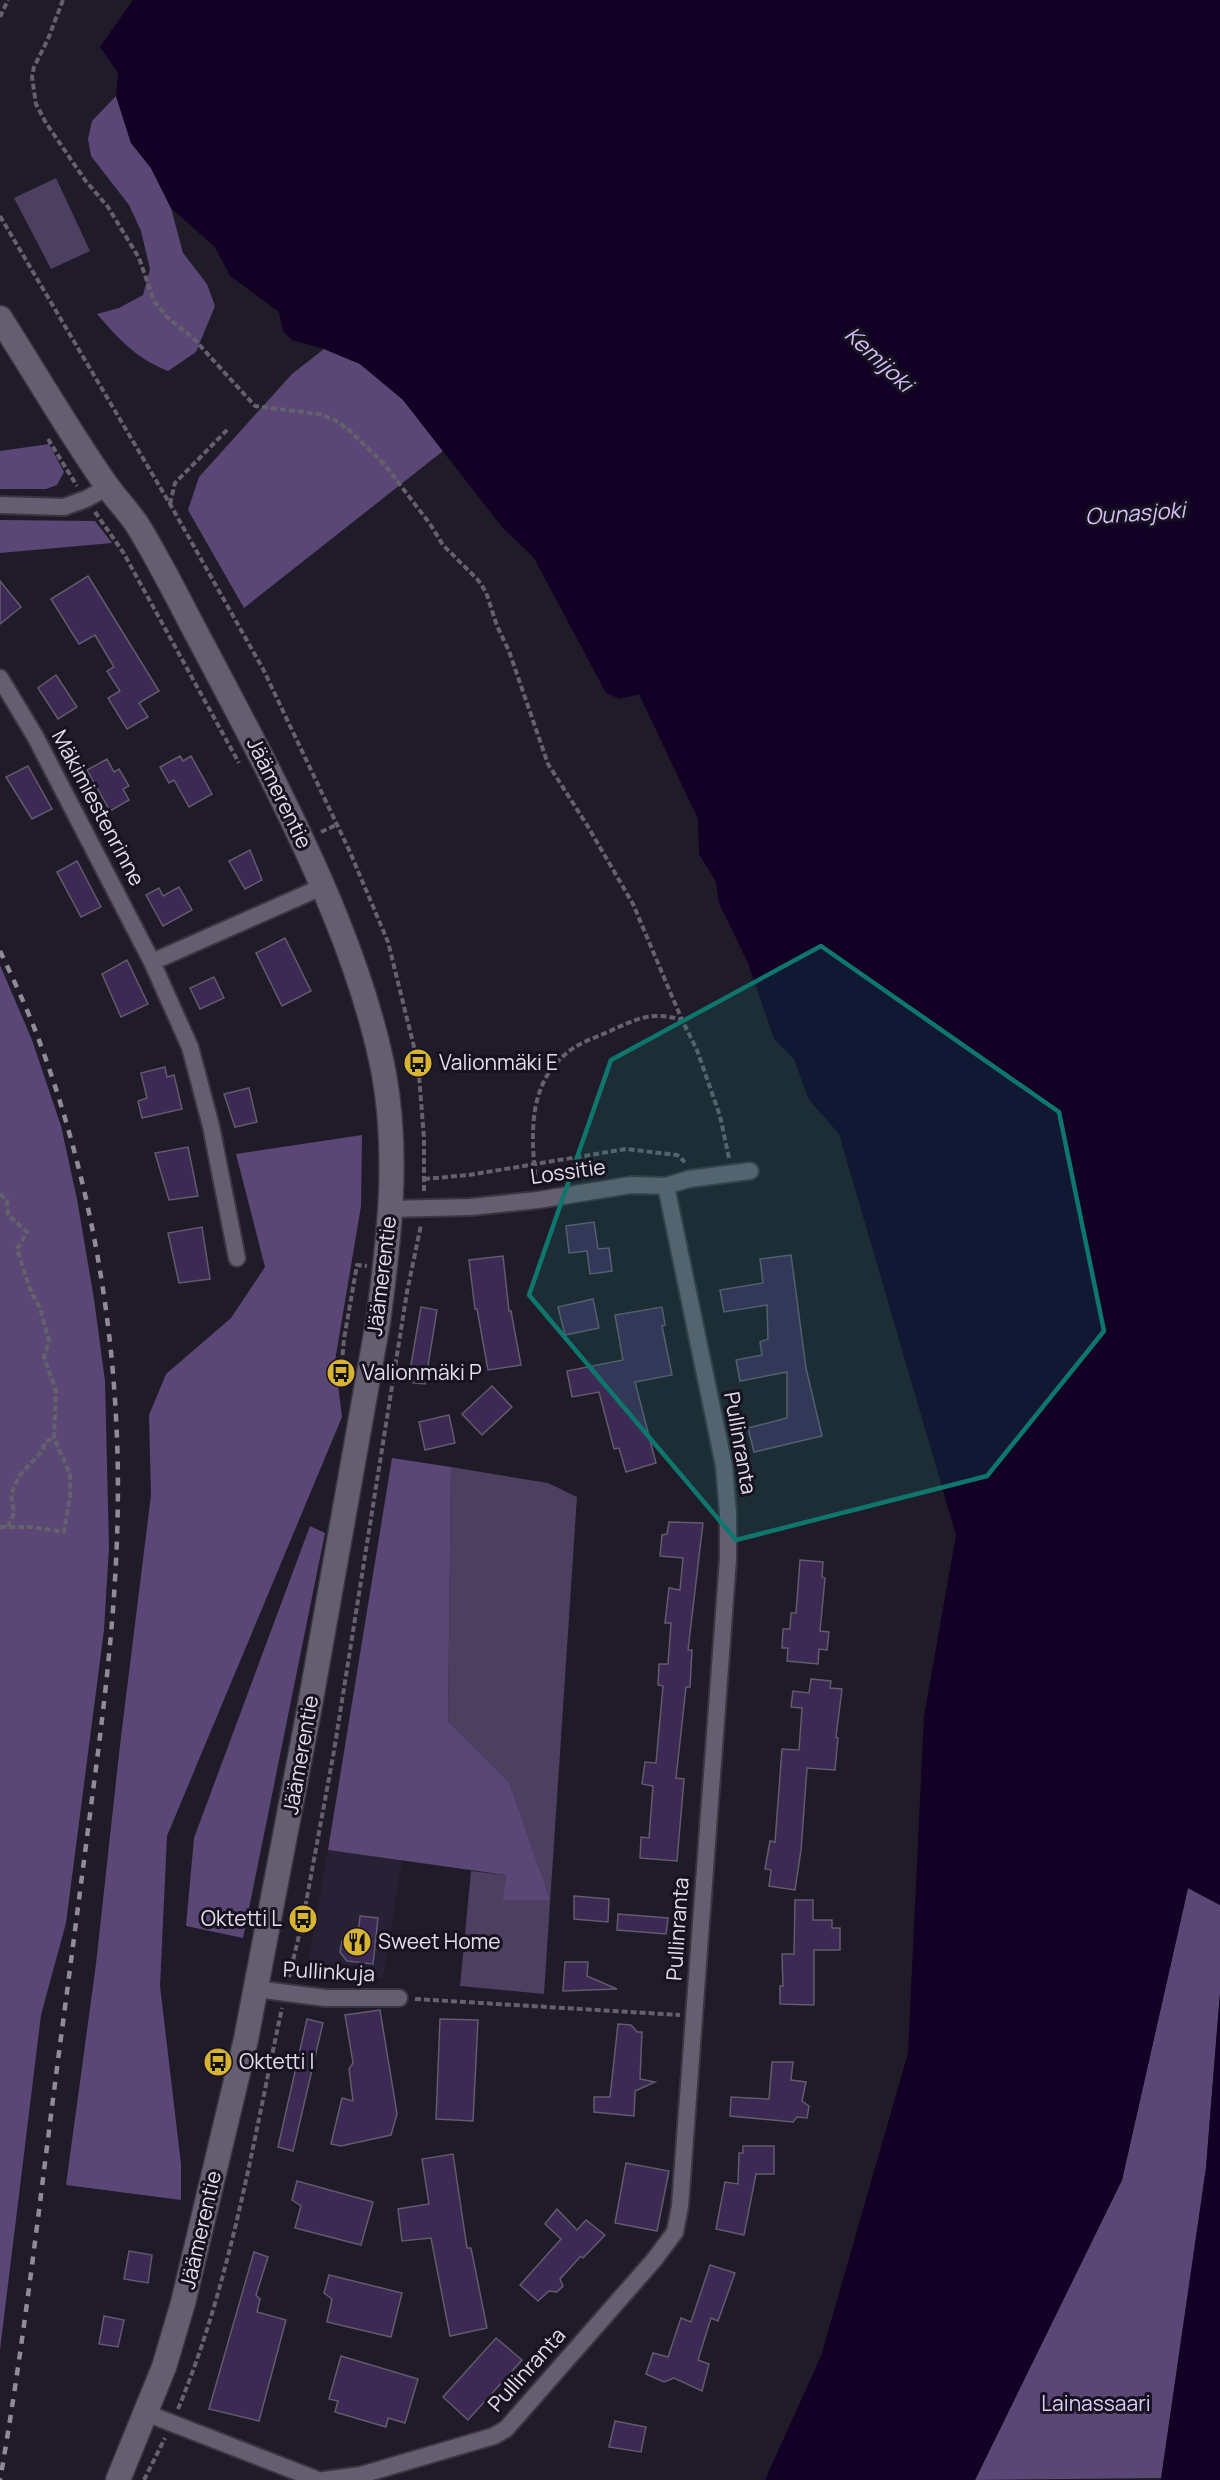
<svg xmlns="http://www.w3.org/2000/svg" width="1220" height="2480" font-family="Manrope,sans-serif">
<rect width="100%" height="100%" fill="#201b29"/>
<polygon fill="#282034" points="328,1850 402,1860 383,1978 306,1974"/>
<g fill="#4c3f5f">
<polygon points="56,178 90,251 51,269 14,198"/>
<polygon points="451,1467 548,1483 577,1497 544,1994 460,1986 471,1871 506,1875 504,1900 550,1900 448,1722"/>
</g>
<g fill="#5a4775">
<path d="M 116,96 L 131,143 L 151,168 L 171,208 L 183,253 L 207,284 L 215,306 L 196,352 L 168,371 C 135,358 119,339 97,314 L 119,308 L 143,295 L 150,269 L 141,231 L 129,205 L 91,156 L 88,139 L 92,121 Z"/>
<polygon points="324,349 360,364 403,399 443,451 244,608 188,510 199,477 292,374"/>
<polygon points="49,444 64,472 57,485 46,489 0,489 0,451"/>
<polygon points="0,520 95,521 112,543 0,553"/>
<polygon points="0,965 32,1040 61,1126 77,1199 94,1299 105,1381 109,1547 104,1630 66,1923 41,2015 0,2350"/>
<polygon points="362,1135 361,1206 335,1361 342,1417 167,1836 160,1986 181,2164 181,2200 66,2185 96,1964 120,1745 151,1495 149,1415 166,1374 231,1318 265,1267 236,1154"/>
<polygon points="392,1458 451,1467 448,1722 509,1783 550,1900 503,1900 506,1875 328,1850"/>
<polygon points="310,1526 325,1533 243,1938 186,1926 194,1838"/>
<polygon points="1188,1888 1220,1905 1220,1993 1206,2168 1161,2478 975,2480 1122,2180"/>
</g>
<g fill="#120125">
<polygon points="133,0 1220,0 1220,1905 1188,1888 1122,2180 975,2480 765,2480 821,2356 908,2053 924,1716 956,1535 839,1134 809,1100 794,1059 774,1039 748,963 719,903 716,882 699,854 698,819 639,694 620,699 606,693 534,558 502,527 403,400 360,364 324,349 292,340 283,331 279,312 230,276 215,247 171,208 151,168 131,143 116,96 118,73 100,47"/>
<polygon points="1220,1993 1220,2480 1161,2480 1206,2168"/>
</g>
<g fill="#3c2954" stroke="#615b6c" stroke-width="1.5">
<polygon points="88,576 159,691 139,703 148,717 127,729 108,698 120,691 107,671 114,667 95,635 79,644 51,599"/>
<polygon points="0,581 21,607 0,624"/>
<polygon points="56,675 77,707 58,719 38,688"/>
<polygon points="180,756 183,761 191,756 212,794 189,807 174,780 169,783 160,767"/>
<polygon points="107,759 114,772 119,769 129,786 123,789 129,800 110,811 87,770"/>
<polygon points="28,766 52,809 32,819 6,777"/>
<polygon points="250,850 262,880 245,889 229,861"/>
<polygon points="77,861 101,907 81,917 57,872"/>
<polygon points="179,887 192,910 163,926 146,895 159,888 163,896"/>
<polygon points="285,938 311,991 282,1006 256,953"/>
<polygon points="127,960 148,1004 121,1017 102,974"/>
<polygon points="214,977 224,998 200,1009 190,988"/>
<polygon points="165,1067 167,1077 174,1075 182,1109 142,1118 138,1101 147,1098 141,1073"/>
<polygon points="249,1088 257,1122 235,1127 224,1094"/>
<polygon points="188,1147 198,1196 169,1200 155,1153"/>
<polygon points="594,1222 598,1249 609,1248 612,1271 590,1274 587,1251 569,1253 566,1226"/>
<polygon points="202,1227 210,1279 179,1283 168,1233"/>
<polygon points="791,1255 806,1368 822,1436 754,1452 748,1428 787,1418 787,1372 740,1381 736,1360 762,1355 760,1342 768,1339 767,1305 724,1312 720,1290 763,1283 760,1259"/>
<polygon points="503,1256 509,1311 511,1311 521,1365 488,1370 477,1309 475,1309 469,1260"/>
<polygon points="593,1299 599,1328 565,1335 558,1307"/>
<polygon points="421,1307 437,1310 425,1384 408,1382"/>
<polygon points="662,1307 665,1325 662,1326 672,1375 635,1382 656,1463 626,1472 619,1448 614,1449 599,1392 572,1397 567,1371 623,1360 615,1315"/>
<polygon points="492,1386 512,1407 482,1435 462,1414"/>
<polygon points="449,1415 455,1443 425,1450 419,1422"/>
<polygon points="669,1522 703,1523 688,1650 692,1650 690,1687 686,1687 676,1778 684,1779 677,1861 640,1858 641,1837 649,1838 653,1786 642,1784 645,1762 656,1763 663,1686 658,1685 659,1664 668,1664 671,1623 665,1623 669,1588 680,1590 683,1558 660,1556 662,1535 667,1534"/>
<polygon points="800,1560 823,1562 822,1577 825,1578 820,1631 829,1632 827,1650 819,1649 818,1664 787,1661 788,1648 782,1648 783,1629 790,1629 791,1613 796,1613"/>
<polygon points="811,1679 831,1681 830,1688 842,1689 836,1737 838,1738 835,1770 807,1768 801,1850 795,1890 769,1886 771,1870 765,1869 770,1841 775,1842 782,1749 799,1750 802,1708 791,1707 793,1691 809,1693"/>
<polygon points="574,1896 609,1899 608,1922 574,1919"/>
<polygon points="795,1900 813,1900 813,1920 832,1920 832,1928 840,1928 840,1950 814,1950 814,2005 780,2004 780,1986 783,1986 782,1954 794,1954"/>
<polygon points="618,1914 668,1918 666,1934 617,1930"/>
<polygon points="360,1916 378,1918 373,1964 347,1961 340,1952 342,1941 349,1935 358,1936"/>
<polygon points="565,1962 588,1962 587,1976 617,1989 563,1991"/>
<polygon points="380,2010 397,2114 391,2135 341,2146 331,2144 342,2098 353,2101 349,2069 353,2063 345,2015"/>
<polygon points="307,2019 323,2023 293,2151 278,2147"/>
<polygon points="440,2019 478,2020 473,2121 436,2119"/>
<polygon points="618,2024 631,2025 637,2032 642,2032 640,2079 655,2082 635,2091 634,2116 594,2112 594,2097 610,2097"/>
<polygon points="772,2062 793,2062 791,2080 806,2082 802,2101 809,2106 807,2118 797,2117 793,2122 730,2116 731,2097 769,2099"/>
<polygon points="743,2146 774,2146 774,2174 756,2174 744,2235 716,2229 725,2182 738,2184 739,2153 743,2153"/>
<polygon points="453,2154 467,2248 471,2248 487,2328 450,2336 431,2238 402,2241 398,2209 429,2204 422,2159"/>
<polygon points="626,2163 669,2171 657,2231 615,2223"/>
<polygon points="297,2181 373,2202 361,2245 295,2228 301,2206 292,2200"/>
<polygon points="557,2209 577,2230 586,2220 605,2235 583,2258 581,2256 560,2279 563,2286 557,2292 549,2291 538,2301 520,2285 561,2239 545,2224"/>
<polygon points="129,2251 152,2255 148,2283 124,2279"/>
<polygon points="254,2252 268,2257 256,2295 260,2299 257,2312 286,2320 259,2421 209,2409"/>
<polygon points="710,2265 735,2273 718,2321 711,2318 698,2360 709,2364 702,2391 674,2378 664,2382 646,2374 653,2353 668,2357 681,2318 691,2322"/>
<polygon points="329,2275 402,2293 391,2337 327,2322 332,2299 324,2293"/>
<polygon points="104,2316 124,2320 118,2347 99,2344"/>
<polygon points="496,2338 522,2360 468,2420 443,2397"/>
<polygon points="341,2356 418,2379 405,2423 388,2418 386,2427 335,2412 338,2401 329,2399"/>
<polygon points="615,2421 646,2427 641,2452 609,2447"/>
</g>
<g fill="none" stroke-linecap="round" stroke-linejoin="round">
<g stroke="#3a3641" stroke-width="20">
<g id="street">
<polyline points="0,505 64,507 86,499 108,487"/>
<polyline points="0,678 35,736 152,962 190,1047 211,1126 237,1258"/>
<polyline points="152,962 324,886"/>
<polyline points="390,1209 471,1207 538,1200 631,1185 666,1186 689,1179 750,1171"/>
<polyline points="256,1989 326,1998 399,1998"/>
<polyline points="146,2413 318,2480"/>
<polyline points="324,2480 361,2475 494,2436 506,2429 654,2260 675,2232 680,2206 728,1559 728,1513 724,1466 666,1186"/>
</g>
</g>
<g stroke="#3a3641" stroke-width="27">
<path id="secondary" d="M 0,318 C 36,374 69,432 107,486 C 117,500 129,512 138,526 C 157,557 174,590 191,623 C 217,672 243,721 268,770 C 315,864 364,970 384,1074 C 399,1157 389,1240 378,1322 L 310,1705 L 246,2039 L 183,2303 L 164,2367 L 118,2480"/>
</g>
<g stroke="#64606c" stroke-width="4" stroke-dasharray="6 3" stroke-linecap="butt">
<polyline points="63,0 48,39 34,67 32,77 36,104 46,123 85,180 108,207 139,258 154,301 167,317 194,339 255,406 319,414 335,420 349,430 385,465 430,524 443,545 478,580 486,592 497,626 509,651 548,764 587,825 633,904 682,1020"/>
<polyline points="0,17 8,0"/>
<polyline points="0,216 170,504 263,669 350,852 388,942 418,1063 424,1138 424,1191"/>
<polyline points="48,439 77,486"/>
<polyline points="170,504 175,483 228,429"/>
<polyline points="95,512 123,552 239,763"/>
<polyline points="321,832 336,825"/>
<polyline points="424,1179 469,1175 626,1149 677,1155 685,1162"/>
<path d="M 536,1184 C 531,1134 526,1079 575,1047 C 586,1040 600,1036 612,1030 C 639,1018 652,1011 682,1020 L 697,1050 L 720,1116 L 729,1158"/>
<polyline points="0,1194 7,1201 8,1215 27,1232 17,1249 30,1289 40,1308 49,1341 44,1357 56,1391 54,1438 70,1474 70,1496 64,1532 31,1527 0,1527"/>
<polyline points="341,1373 344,1339 357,1265 367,1266"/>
<polyline points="8,1527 14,1513 11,1494 19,1476 43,1450 45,1442 54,1438"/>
<polyline points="289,1977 303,1919 334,1751 407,1292 421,1225"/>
<polyline points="415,1999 680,2015"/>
<path d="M 178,2409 C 231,2282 253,2142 282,2008"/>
<polyline points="144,2480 165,2438"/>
</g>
<use href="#street" stroke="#655e70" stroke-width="16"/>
<use href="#secondary" stroke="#655e70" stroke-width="24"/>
<path stroke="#908b97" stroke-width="4.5" stroke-dasharray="8 8" stroke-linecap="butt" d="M 0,951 C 11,974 22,998 32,1022 C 81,1147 109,1283 116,1417 C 123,1540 110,1662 94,1783 C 84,1861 74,1938 64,2015 C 43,2170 27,2326 0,2480"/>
</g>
<path fill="#0f766e" fill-opacity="0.2" stroke="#0f766e" stroke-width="4.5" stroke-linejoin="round" d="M 821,946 L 1059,1112 L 1104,1331 L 987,1476 L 736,1540 L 529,1295 L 611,1060 Z"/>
<defs>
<g id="bus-disc" transform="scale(1.5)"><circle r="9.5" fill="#d8b434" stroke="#17121f"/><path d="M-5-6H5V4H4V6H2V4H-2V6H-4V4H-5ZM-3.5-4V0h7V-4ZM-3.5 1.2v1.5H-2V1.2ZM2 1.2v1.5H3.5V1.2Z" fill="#111"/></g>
<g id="restaurant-disc" transform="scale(1.5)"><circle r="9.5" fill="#d8b434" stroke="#17121f"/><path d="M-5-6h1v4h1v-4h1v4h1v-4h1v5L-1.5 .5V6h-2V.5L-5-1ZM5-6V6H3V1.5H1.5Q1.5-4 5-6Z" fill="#111"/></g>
</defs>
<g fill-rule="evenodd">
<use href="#bus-disc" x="418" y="1063"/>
<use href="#bus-disc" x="341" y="1373"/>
<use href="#bus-disc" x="303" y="1919"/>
<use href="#restaurant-disc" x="357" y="1942"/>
<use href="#bus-disc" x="218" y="2062"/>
</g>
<g text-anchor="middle" stroke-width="6" stroke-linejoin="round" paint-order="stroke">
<g font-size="21" fill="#e3dfe9" stroke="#17121f">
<text transform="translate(279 793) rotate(64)" y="7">Jäämerentie</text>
<text transform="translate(98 808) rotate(62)" y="7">Mäkimiestenrinne</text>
<text transform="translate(568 1172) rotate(-8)" y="7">Lossitie</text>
<text transform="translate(382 1276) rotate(-83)" y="7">Jäämerentie</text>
<text transform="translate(740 1443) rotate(80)" y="7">Pullinranta</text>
<text transform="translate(301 1755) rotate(-80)" y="7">Jäämerentie</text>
<text transform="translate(678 1929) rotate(-86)" y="7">Pullinranta</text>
<text transform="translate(329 1972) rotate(3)" y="7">Pullinkuja</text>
<text transform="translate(201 2230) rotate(-77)" y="7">Jäämerentie</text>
<text transform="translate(527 2370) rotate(-48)" y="7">Pullinranta</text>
</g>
<g font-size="21" fill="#e3dfe9" stroke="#17121f" text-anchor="start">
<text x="439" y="1070">Valionmäki E</text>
<text x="362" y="1380">Valionmäki P</text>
<text x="282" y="1926" text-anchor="end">Oktetti L</text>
<text x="378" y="1949">Sweet Home</text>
<text x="239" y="2069">Oktetti I</text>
</g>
<g font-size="21" fill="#decdfa" stroke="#17121f">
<text x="1096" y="2411">Lainassaari</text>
</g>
<g font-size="22" font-style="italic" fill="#d6bffa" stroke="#17121f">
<text transform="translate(879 359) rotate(43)" y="8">Kemijoki</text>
<text transform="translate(1135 513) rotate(-4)" y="8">Ounasjoki</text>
</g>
</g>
</svg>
